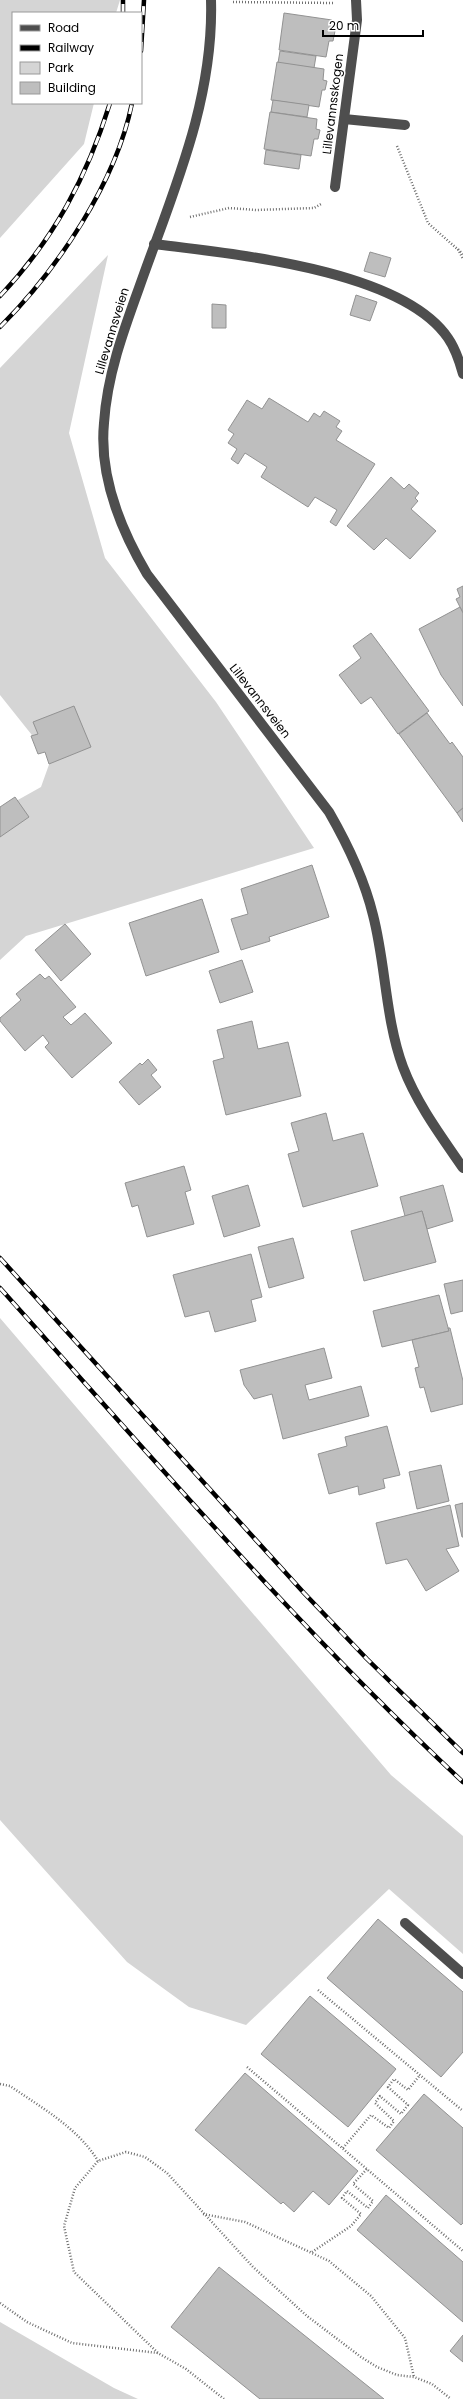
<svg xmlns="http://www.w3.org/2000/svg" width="463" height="2399" font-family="Poppins,sans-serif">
<rect width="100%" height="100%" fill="#fff"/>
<g fill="#d5d5d5">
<polygon points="0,0 120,0 116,13 13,13 13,103 94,103 84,144 0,238"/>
<polygon points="108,255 69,433 105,558 216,702 314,848 26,936 0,960 0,810 41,787 51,759 0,695 0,368"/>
<polygon points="0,1318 391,1775 463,1836 463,1954 389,1889 246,2025 189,2007 127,1962 0,1820"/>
<polygon points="0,2322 114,2388 138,2399 0,2399"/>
</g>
<g fill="#bebebe" stroke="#929292">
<polygon points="284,13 332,20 331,30 335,31 333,41 329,41 326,57 279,50"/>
<polygon points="280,51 316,56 314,68 278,63"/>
<polygon points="277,62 324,69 323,80 327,81 325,90 322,90 319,107 271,100"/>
<polygon points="273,100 309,105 307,117 271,112"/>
<polygon points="270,112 317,119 316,129 320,130 318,139 314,139 311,156 264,149"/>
<polygon points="266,150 301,155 299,169 264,164"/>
<polygon points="370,252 391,258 385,277 364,271"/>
<polygon points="356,295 377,302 370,321 350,315"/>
<polygon points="212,304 226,305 226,328 212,328"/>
<polygon points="269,398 308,422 314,413 320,417 324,411 340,421 336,427 342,431 336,440 375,464 336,526 330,522 337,510 315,497 308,507 261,477 267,467 245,453 238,464 231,459 237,449 228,443 234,434 228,430 247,400 262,409"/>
<polygon points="391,477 404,489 409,484 419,493 415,498 418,501 411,509 436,531 410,559 386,538 374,550 347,526"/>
<polygon points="463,586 463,613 456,599 460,597 457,589"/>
<polygon points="460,607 463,613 463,706 441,675 419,629"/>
<polygon points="371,633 429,711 398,734 371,697 361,704 339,675 361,658 353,646"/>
<polygon points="74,706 91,747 49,764 45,752 38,754 31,736 38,734 33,722"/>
<polygon points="427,713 450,744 452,742 463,757 463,808 457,813 399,734"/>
<polygon points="15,797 29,817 0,837 0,807"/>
<polygon points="463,808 463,822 457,813"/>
<polygon points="312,865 329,917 269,937 270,941 241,950 231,919 248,914 241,889"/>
<polygon points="202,899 219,952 146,976 129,923"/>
<polygon points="65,924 91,954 61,981 35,950"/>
<polygon points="242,960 253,992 220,1003 209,971"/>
<polygon points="40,974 45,979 49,976 76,1007 63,1017 71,1025 85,1013 112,1043 72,1078 45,1047 49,1043 43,1035 25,1051 0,1021 0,1018 21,1000 16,994"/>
<polygon points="252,1021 258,1049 288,1042 301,1096 226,1115 213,1061 224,1058 217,1030"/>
<polygon points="148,1059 157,1070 151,1075 161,1087 139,1105 119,1082 140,1063 142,1065"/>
<polygon points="326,1113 333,1141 363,1133 378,1186 303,1207 288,1154 299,1151 291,1123"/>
<polygon points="184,1166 191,1190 185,1192 194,1224 147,1237 138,1205 132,1207 125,1183"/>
<polygon points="248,1185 260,1226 224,1237 212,1196"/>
<polygon points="443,1185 453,1221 427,1229 422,1211 405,1216 400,1197"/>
<polygon points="422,1211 436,1262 364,1281 351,1231"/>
<polygon points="293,1238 304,1278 269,1288 258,1247"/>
<polygon points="251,1254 262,1297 251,1300 256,1321 215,1332 209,1311 185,1317 173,1275"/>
<polygon points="463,1280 463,1311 451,1314 444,1284"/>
<polygon points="439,1295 449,1331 382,1347 373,1311"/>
<polygon points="448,1328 450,1328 463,1381 463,1404 431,1412 424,1387 420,1388 415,1368 419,1367 412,1340 449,1331"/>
<polygon points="324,1348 332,1378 305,1385 309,1400 361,1386 369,1416 283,1439 272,1394 254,1399 244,1385 240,1370"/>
<polygon points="387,1426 400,1475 383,1479 385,1488 359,1495 358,1486 329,1494 318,1454 347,1446 345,1437"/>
<polygon points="441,1465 449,1501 417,1509 409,1472"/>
<polygon points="463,1503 463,1537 462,1537 455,1505"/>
<polygon points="450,1505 459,1546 446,1549 459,1571 426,1591 407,1559 386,1564 376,1523"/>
<polygon points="378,1919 463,1992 463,2052 441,2077 327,1978"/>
<polygon points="310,1996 396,2069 348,2127 261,2054"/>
<polygon points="245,2073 358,2171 329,2205 313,2191 294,2212 283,2202 281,2204 195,2130"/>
<polygon points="424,2094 463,2128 463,2223 461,2225 376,2150"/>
<polygon points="386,2195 463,2262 463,2322 357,2230"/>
<polygon points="219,2267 384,2399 260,2399 171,2327"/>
<polygon points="463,2335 463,2362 450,2351"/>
</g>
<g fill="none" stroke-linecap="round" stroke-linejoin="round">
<g stroke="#707070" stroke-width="2.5" stroke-dasharray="1 2" stroke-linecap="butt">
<polyline points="233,2 334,3"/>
<polyline points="397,146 428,223 463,254"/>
<polyline points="190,217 229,208 256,210 314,208 321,204"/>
<polyline points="458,249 463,259"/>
<polyline points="318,1990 463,2111"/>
<polyline points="247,2067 463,2251"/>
<path d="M 0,2084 L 10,2086 C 42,2108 78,2128 98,2161"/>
<polyline points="343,2148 371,2115 389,2128 394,2121 375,2103 380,2096 401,2114 408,2105 388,2087 394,2079 408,2090 420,2075"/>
<polyline points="203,2214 245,2222 329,2261 371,2296 405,2338 414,2377"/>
<polyline points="312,2252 351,2226 361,2214 342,2198 347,2191 368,2208 373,2201 353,2184 367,2169"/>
<polyline points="0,2303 27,2322 72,2343 158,2353"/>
<polyline points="224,2399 186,2369 158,2353 74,2272 64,2226 75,2188 98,2161 126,2152 145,2157 167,2173 253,2267 307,2316 361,2357 377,2367 397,2375 414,2377 432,2384 451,2399"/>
</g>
<g stroke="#4e4e4e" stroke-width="10">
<path d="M 211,0 C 214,102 172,194 139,288 C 123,332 107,376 104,423 C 99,475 121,530 147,574 L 329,812 C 348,845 364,878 373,915 C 386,965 385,1018 403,1067 C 417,1104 441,1136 463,1168"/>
<polyline points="344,119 405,125"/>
<polyline points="335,187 357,20 356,0"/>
<path d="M 154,244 C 232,254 401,269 448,338 C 455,348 460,363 463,374"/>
<polyline points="405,1923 463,1974"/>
</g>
<g stroke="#000" stroke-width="4.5">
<g id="rail">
<polyline points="123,13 123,0"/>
<polyline points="141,51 144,0"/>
<path d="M 0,296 C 54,239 87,177 110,103"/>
<path d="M 0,327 C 57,270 116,183 132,103"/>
<polyline points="0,1258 304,1593 367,1659 463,1753"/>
<path d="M 0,1288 C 151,1456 298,1628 463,1782"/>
</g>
</g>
<use href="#rail" stroke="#fff" stroke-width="3" stroke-dasharray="9" stroke-linecap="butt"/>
</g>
<g text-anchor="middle" stroke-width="3" stroke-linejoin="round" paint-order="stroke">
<g font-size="12" fill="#000" stroke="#fff">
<text transform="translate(333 104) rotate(-83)" y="4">Lillevannsskogen</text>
<text transform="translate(112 331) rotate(-73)" y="4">Lillevannsveien</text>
<text transform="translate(260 701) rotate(52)" y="4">Lillevannsveien</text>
</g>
</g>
<rect x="12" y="12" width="130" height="92" fill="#ffffff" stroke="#999999"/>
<rect x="20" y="25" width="20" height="6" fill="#4e4e4e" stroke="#999999"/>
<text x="48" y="32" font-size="12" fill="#000000">Road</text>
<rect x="20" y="45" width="20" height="6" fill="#000000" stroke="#999999"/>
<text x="48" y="52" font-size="12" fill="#000000">Railway</text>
<rect x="20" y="62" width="20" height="12" fill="#d5d5d5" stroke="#999999"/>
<text x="48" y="72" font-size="12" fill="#000000">Park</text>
<rect x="20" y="82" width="20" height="12" fill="#bebebe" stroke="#999999"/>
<text x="48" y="92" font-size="12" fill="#000000">Building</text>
<path d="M323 30v6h100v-6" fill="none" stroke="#000000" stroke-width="2"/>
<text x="329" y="30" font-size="12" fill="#000000" stroke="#ffffff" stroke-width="3" paint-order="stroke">20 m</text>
</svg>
